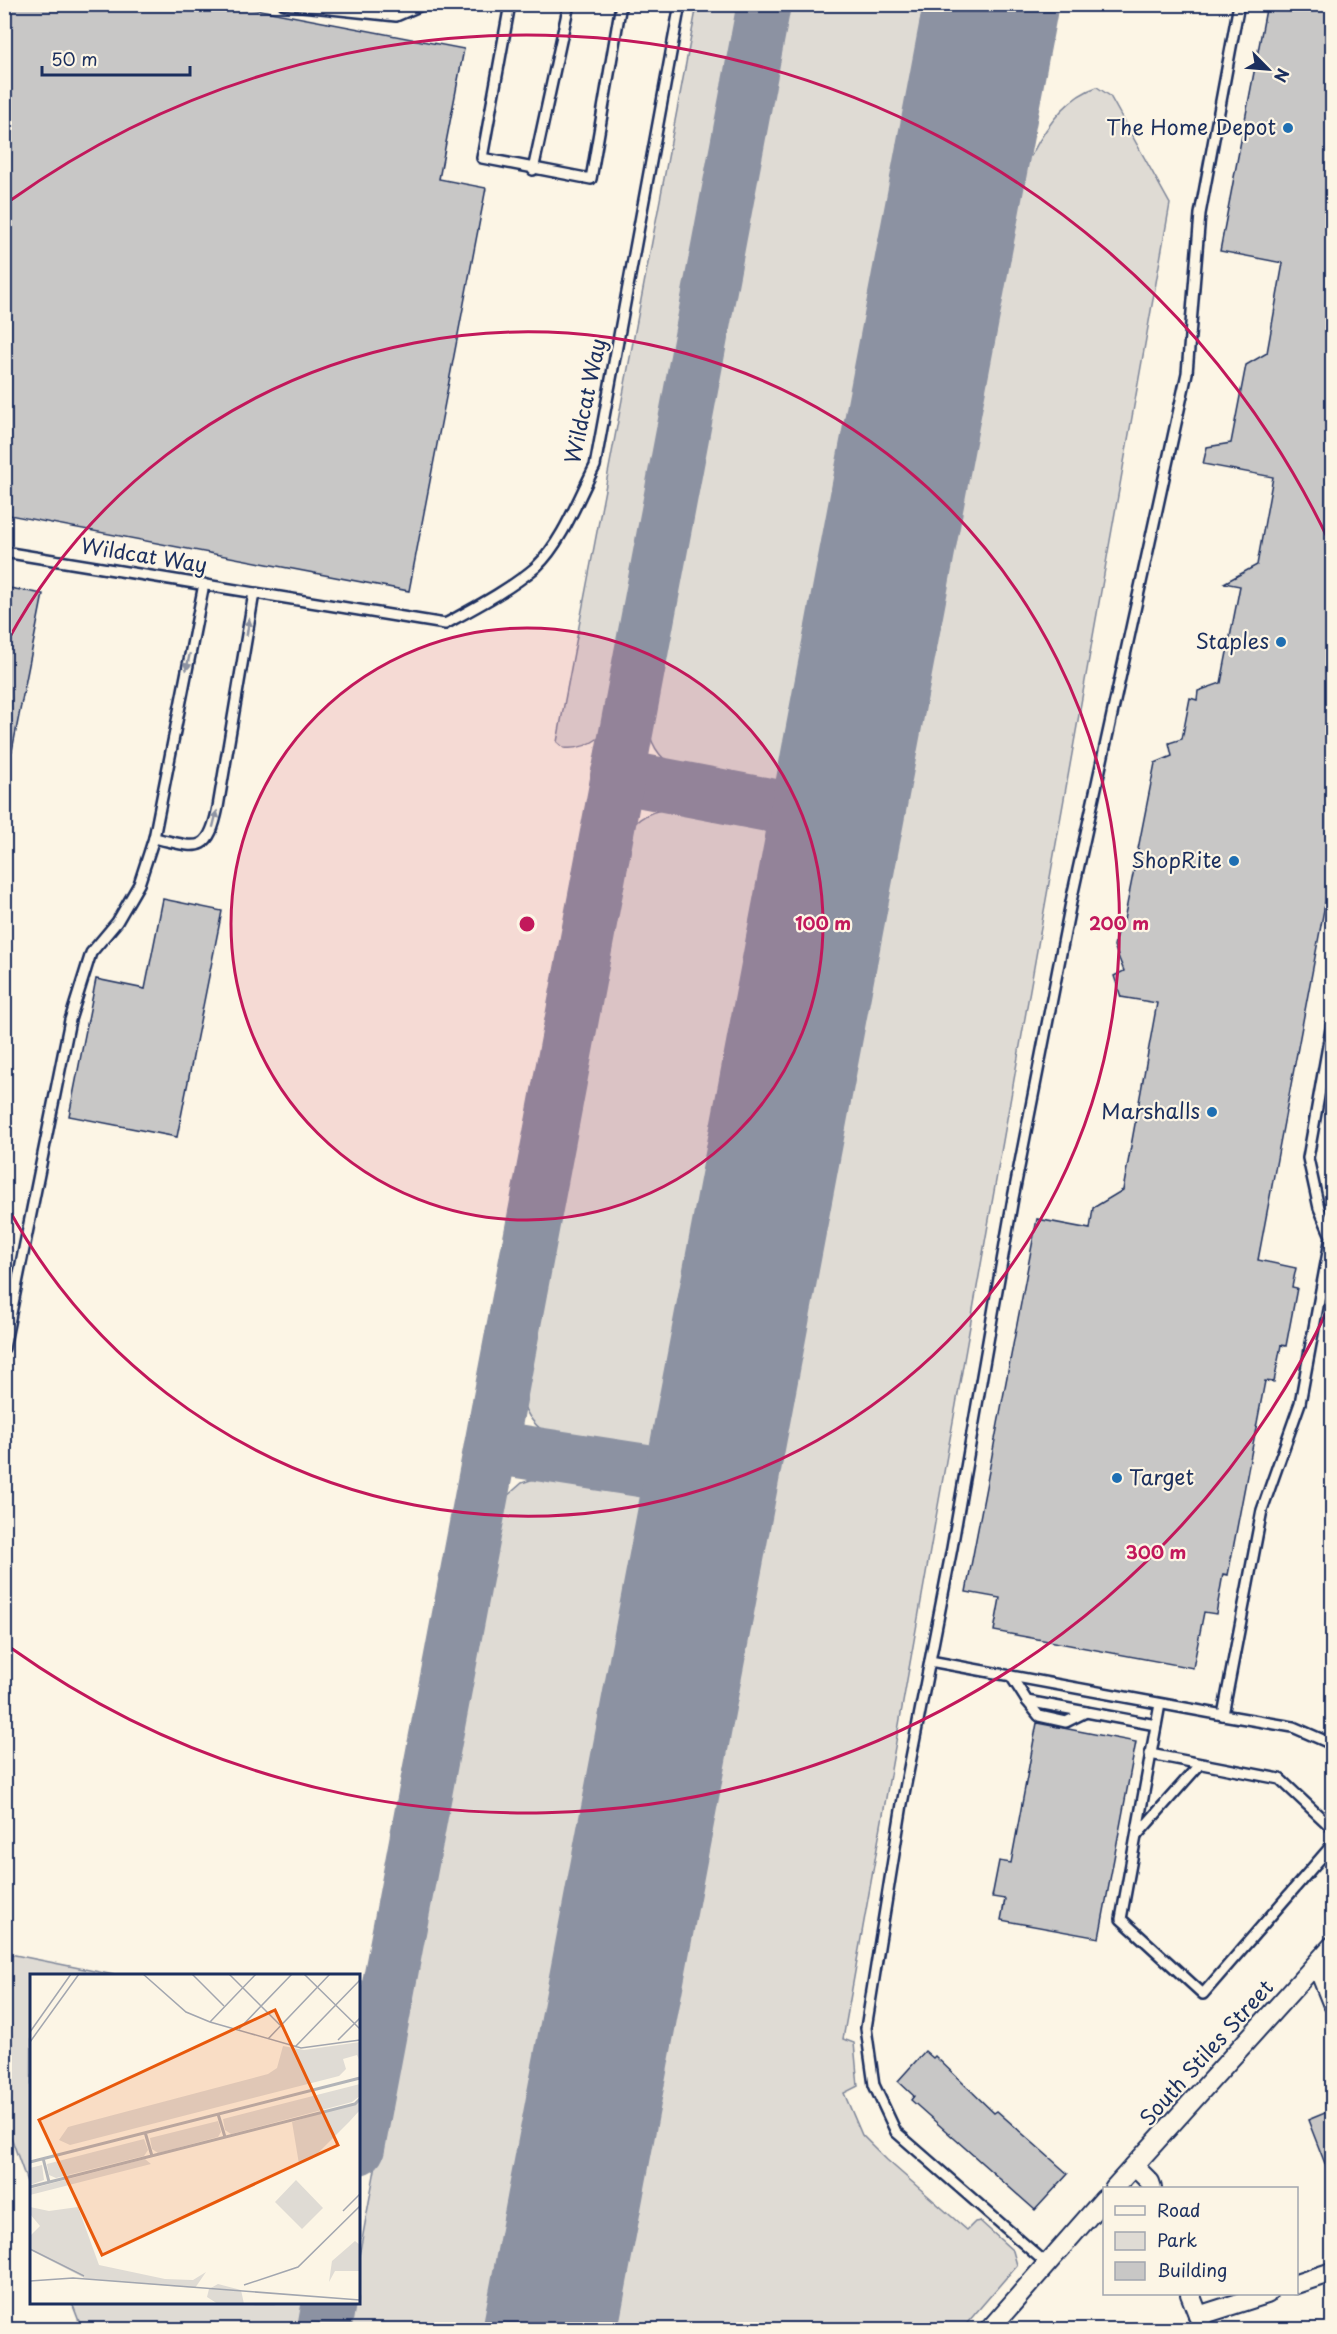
<svg xmlns="http://www.w3.org/2000/svg" width="1337" height="2334" font-family="'Playpen Sans',sans-serif">
<rect width="100%" height="100%" fill="#fcf5e5"/>
<filter id="ink" filterUnits="userSpaceOnUse"><feTurbulence type="fractalNoise" baseFrequency=".0167" numOctaves="2"/><feDisplacementMap in="SourceGraphic" scale="12" xChannelSelector="R" yChannelSelector="G"/><feConvolveMatrix kernelMatrix="1 2 1 2 8 2 1 2 1" color-interpolation-filters="sRGB"/></filter>
<g filter="url(#ink)">
<g fill="#dfdbd4" stroke="#7d8599" stroke-width="1.5">
<path d="M 785,4 L 931,5 L 784,780 L 772,787 L 761,787 L 679,770 C 659,759 648,742 648,719 Z"/>
<path d="M 697,5 L 751,5 L 619,711 C 611,732 589,751 564,748 L 557,742 Z"/>
<path d="M 1097,87 L 1110,96 L 1170,204 L 843,2039 L 854,2043 L 858,2086 L 844,2093 L 862,2135 L 887,2160 L 967,2230 L 975,2222 L 980,2221 L 1013,2251 L 1017,2265 L 962,2329 L 607,2329 L 1017,154 L 1031,156 C 1045,128 1066,97 1097,87 Z"/>
<path d="M 673,808 L 768,825 L 775,830 L 658,1449 L 652,1455 C 634,1455 618,1451 601,1448 C 560,1440 530,1438 519,1391 L 621,847 C 630,821 646,811 673,808 Z"/>
<polygon points="548,1474 636,1491 644,1494 649,1500 492,2329 345,2329 350,2303 358,2302 359,2256 498,1504 522,1483"/>
<polygon points="5,1953 114,1975 32,1976 31,2193 5,2120"/>
<polygon points="72,2303 72,2302 318,2303 313,2330 82,2329"/>
</g>
<g fill="none" stroke-linecap="round" stroke-linejoin="round">
<g stroke="#8c92a2" stroke-width="54">
<polyline points="617,776 837,818"/>
<polyline points="491,1447 711,1481"/>
<polyline points="358,2148 764,4"/>
<polyline points="324,2330 329,2302"/>
</g>
<polyline stroke="#8c92a2" stroke-width="134" points="550,2330 991,4"/>
</g>
<g fill="#c8c7c6" stroke="#1b2f5e" stroke-width="1.5">
<polygon points="4,4 229,4 464,49 439,179 486,188 409,591 4,514"/>
<polygon points="1267,4 1332,4 1332,867 1258,1260 1296,1268 1292,1287 1297,1288 1286,1346 1281,1345 1274,1382 1265,1381 1228,1575 1223,1574 1216,1614 1204,1612 1193,1668 994,1631 1000,1598 966,1592 1037,1219 1090,1229 1093,1208 1123,1190 1157,1003 1121,997 1114,976 1124,971 1114,946 1117,932 1122,930 1155,763 1172,756 1169,743 1182,739 1190,698 1197,700 1198,691 1221,683 1240,586 1224,583 1257,565 1273,477 1203,464 1207,447 1231,443 1246,365 1267,353 1283,263 1220,251"/>
<polygon points="4,587 43,594 12,751 4,750"/>
<polygon points="163,899 222,911 177,1137 69,1116 96,979 145,989"/>
<polygon points="1037,1723 1136,1742 1099,1938 1001,1920 1005,1899 992,1897 999,1861 1011,1863"/>
<polygon points="925,2051 933,2058 935,2056 994,2113 997,2111 1068,2174 1035,2210 911,2100 914,2096 898,2081"/>
<polygon points="1332,2110 1332,2179 1331,2179 1308,2120"/>
</g>
<g fill="none" stroke-linecap="round" stroke-linejoin="round">
<g stroke="#1b2f5e" stroke-width="14">
<g id="lane">
<polyline points="284,4 396,16 424,4"/>
<polyline points="510,4 482,158 591,179 621,4"/>
<polyline points="533,170 569,4"/>
<path d="M 4,552 L 445,624 C 476,607 509,590 536,567 C 562,543 579,497 595,466 L 680,4"/>
<path d="M 154,838 C 196,847 208,857 218,807 L 254,593"/>
<polyline points="1332,1023 1308,1158 1319,1208 1331,1236 1300,1403 1262,1510 1223,1715 1293,1727 1332,1744"/>
<polyline points="4,1348 70,1020 91,953 117,922 139,884 154,838 204,584"/>
<polyline points="930,1661 1223,1715"/>
<polyline points="1011,1676 1027,1701 1156,1725"/>
<polyline points="1027,1701 1039,1716 1066,1722 1086,1712"/>
<polyline points="1160,1704 1121,1919 1203,1994 1332,1845"/>
<polyline points="1150,1754 1280,1779 1332,1828"/>
<polyline points="1137,1835 1200,1764"/>
<polyline points="1047,2264 896,2132 874,2085 866,2028 902,1804 952,1548 1013,1198 1072,897 1187,373 1200,214 1239,4"/>
</g>
</g>
<g stroke="#1b2f5e" stroke-width="22">
<g id="street">
<polyline points="1317,1965 1332,2003"/>
<polyline points="1134,2166 1150,2182 1152,2188"/>
<polyline points="1114,2188 1332,1946"/>
<polyline points="1296,2284 1332,2272"/>
<polyline points="1190,2294 1204,2330"/>
<polyline points="1198,2316 1267,2294"/>
<polyline points="989,2330 1104,2199"/>
</g>
</g>
<use href="#lane" stroke="#fcf5e5" stroke-width="9"/>
<use href="#street" stroke="#fcf5e5" stroke-width="18"/>
</g>
<defs><path id="oneway-solid" d="M-6-.8H1V-3.2L6.5 0L1 3.2V.8H-6Z" transform="scale(1.5)"/></defs>
<g fill="#8c92a2">
<use href="#oneway-solid" transform="translate(248 627) rotate(-81)"/>
<use href="#oneway-solid" transform="translate(188 662) rotate(102)"/>
<use href="#oneway-solid" transform="translate(215 819) rotate(-76)"/>
</g>
</g>
<circle cx="527" cy="924" r="296" fill="#c2185b" fill-opacity=".12"/>
<g fill="none" stroke="#c2185b" stroke-width="3">
<circle cx="527" cy="924" r="296"/>
<path d="M7 642A592 592 0 1 1 7 1206"/>
<path d="M1329 1307A889 889 0 0 1 11 1648M11 200A889 889 0 0 1 1329 541"/>
</g>
<g fill="#1f6fb2" stroke="#fcf5e5" stroke-width="2">
<circle cx="1288" cy="128" r="6"/>
<circle cx="1281" cy="642" r="6"/>
<circle cx="1234" cy="861" r="6"/>
<circle cx="1212" cy="1112" r="6"/>
<circle cx="1117" cy="1478" r="6"/>
</g>
<g text-anchor="middle" stroke-width="4.5" stroke-linejoin="round" paint-order="stroke">
<g font-size="21" fill="#1b2f5e" stroke="#fcf5e5" text-anchor="end">
<text x="1276" y="135">The Home Depot</text>
<text x="1269" y="649">Staples</text>
<text x="1222" y="868">ShopRite</text>
<text x="1200" y="1119">Marshalls</text>
<text x="1129" y="1485" text-anchor="start">Target</text>
</g>
<g font-size="21" fill="#1b2f5e" stroke="#fcf5e5">
<text transform="translate(586 401) rotate(-78)" y="7">Wildcat Way</text>
<text transform="translate(144 556) rotate(9)" y="7">Wildcat Way</text>
<text transform="translate(1207 2053) rotate(-48)" y="7">South Stiles Street</text>
</g>
</g>
<g transform="translate(30 1974)">
<rect width="330" height="330" fill="#fcf5e5"/>
<path d="M 330,68 L 330,88 L 327,81 L 313,85 L 316,95 L 309,102 L 40,171 L 29,166 L 38,153 L 238,100 L 247,94 L 253,72 L 274,76 ZM 330,110 L 330,122 L 322,128 L 201,160 L 195,156 L 193,145 ZM 330,127 L 330,136 L 319,148 L 282,185 L 269,190 L 262,148 ZM 188,147 L 191,158 L 188,163 L 128,179 L 122,175 L 120,164 ZM 114,165 L 118,176 L 114,182 L 26,204 L 19,201 L 17,190 ZM 115,185 L 121,190 L 0,221 L 0,215 ZM 12,191 L 14,206 L 0,211 L 0,194 ZM 266,206 L 293,234 L 272,255 L 245,228 ZM 0,233 L 19,237 L 48,233 L 69,291 L 135,305 L 163,306 L 176,298 L 165,314 L 56,305 L 0,276 L 0,262 L 10,252 L 0,240 ZM 325,267 L 330,271 L 330,297 L 305,297 L 299,308 L 302,287 ZM 188,310 L 211,316 L 214,330 L 188,330 L 177,323 L 179,315 Z" fill="#dfdbd4"/>
<path fill="none" stroke="#b2b4b8" stroke-width="3" d="M 188,140 L 195,163M 115,158 L 122,182M 13,184 L 19,208M 0,188 L 330,104M 0,213 L 325,130 L 330,125"/>
<path fill="none" stroke="#a2a6af" stroke-width="1.5" d="M 113,0 L 156,38 L 180,48 L 271,74 L 330,66M 162,0 L 194,32M 199,0 L 250,51M 274,0 L 330,55M 180,48 L 226,0M 209,55 L 262,0M 0,58 L 41,0M 238,65 L 300,0M 308,66 L 330,44M 0,68 L 49,0M 265,73 L 330,6M 313,237 L 330,220M 0,275 L 54,302M 0,307 L 43,304 L 330,326M 214,311 L 268,293 L 330,232"/>
<path fill="#e8590c" fill-opacity="0.15" stroke="#e8590c" stroke-width="3" d="M 245,36 L 308,171 L 72,281 L 9,146 Z"/>
<rect width="330" height="330" fill="none" stroke="#1b2f5e" stroke-width="3"/>
</g>
<circle cx="527" cy="924" r="9" fill="#c2185b" stroke="#fcf5e5" stroke-width="3"/>
<g font-size="18" text-anchor="middle" font-weight="bold" fill="#c2185b" stroke="#fcf5e5" stroke-width="4.5" stroke-linejoin="round" paint-order="stroke">
<text x="823" y="930">100 m</text>
<text x="1119" y="930">200 m</text>
<text x="1156" y="1559">300 m</text>
</g>
<rect width="1337" height="2334" fill="none" stroke="#fcf5e5" stroke-width="24"/>
<rect x="12" y="12" width="1313" height="2310" fill="none" stroke="#1b2f5e" stroke-width="2" filter="url(#ink)"/>
<rect x="1103" y="2187" width="195" height="108" fill="#fcf5e5" stroke="#a2a6af" stroke-width="1.5"/>
<rect x="1115" y="2206" width="30" height="9" fill="#fcf5e5" stroke="#a2a6af" stroke-width="1.5"/>
<text x="1157" y="2217" font-size="18" fill="#1b2f5e">Road</text>
<rect x="1115" y="2232" width="30" height="18" fill="#dfdbd4" stroke="#a2a6af" stroke-width="1.5"/>
<text x="1157" y="2247" font-size="18" fill="#1b2f5e">Park</text>
<rect x="1115" y="2262" width="30" height="18" fill="#c8c7c6" stroke="#a2a6af" stroke-width="1.5"/>
<text x="1157" y="2277" font-size="18" fill="#1b2f5e">Building</text>
<g transform="translate(1268 69) rotate(115)" stroke="#fcf5e5" stroke-width="4.5" paint-order="stroke">
<path d="M0-4.5L10 22L0 15L-10 22Z" fill="#1b2f5e"/>
<text y="-9" font-size="16" font-weight="bold" text-anchor="middle" fill="#1b2f5e">N</text>
</g>
<path d="M42 66v9h148v-9" fill="none" stroke="#1b2f5e" stroke-width="3"/>
<text x="51" y="66" font-size="18" fill="#1b2f5e" stroke="#fcf5e5" stroke-width="4.5" paint-order="stroke">50 m</text>
</svg>
